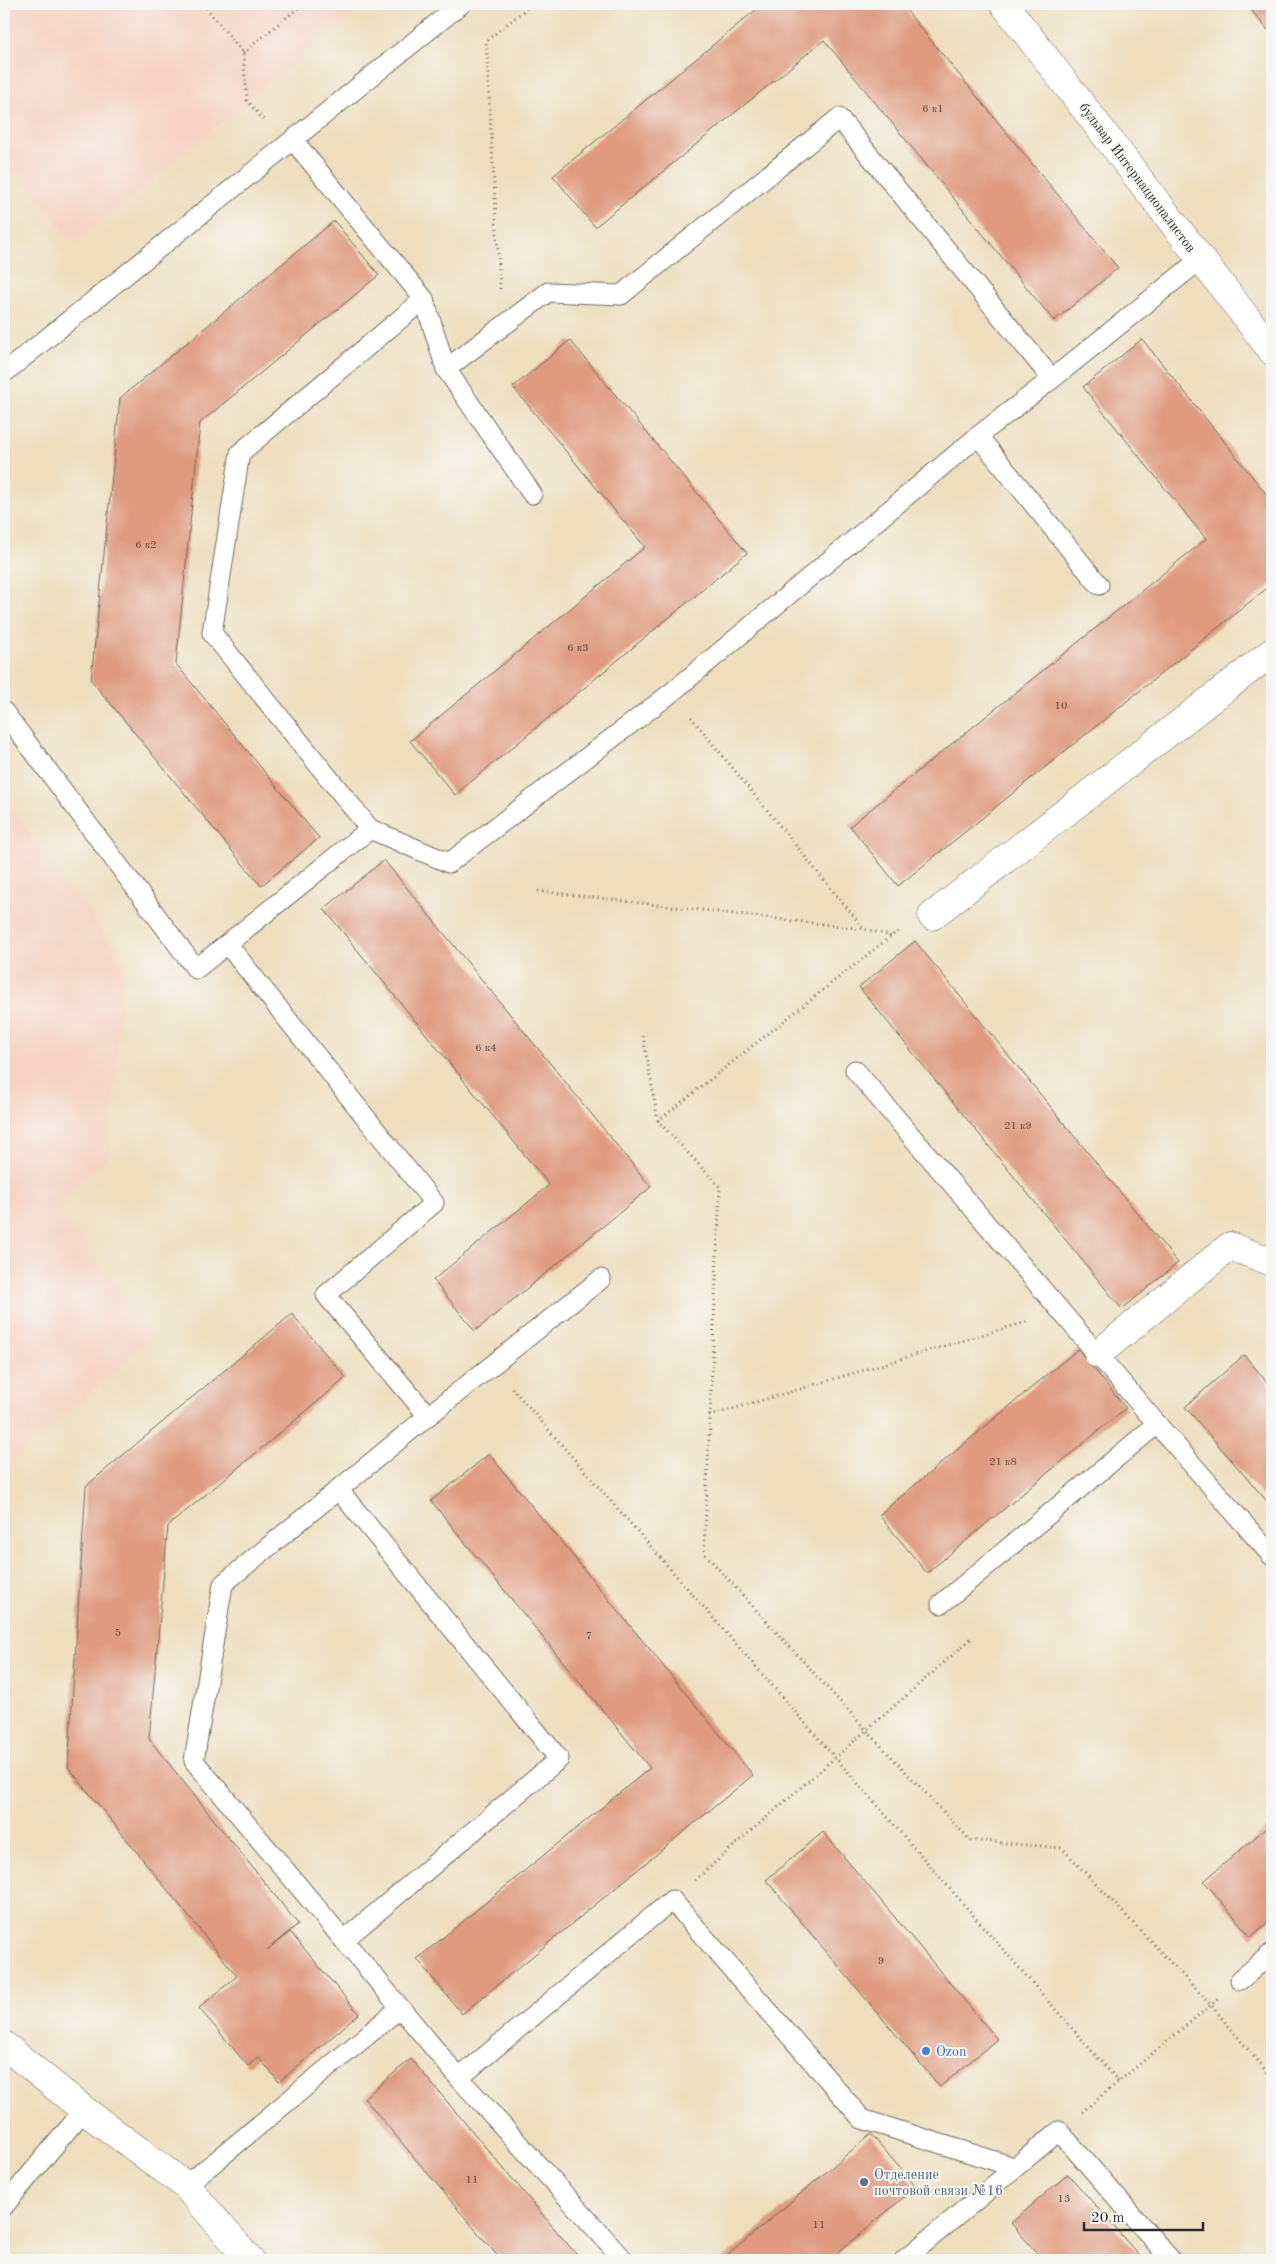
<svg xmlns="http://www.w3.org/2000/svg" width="1276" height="2264" font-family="'Old Standard TT',serif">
<rect width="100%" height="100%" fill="#f6f6f2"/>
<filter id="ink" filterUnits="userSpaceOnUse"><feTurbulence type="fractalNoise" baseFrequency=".02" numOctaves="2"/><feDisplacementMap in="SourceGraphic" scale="10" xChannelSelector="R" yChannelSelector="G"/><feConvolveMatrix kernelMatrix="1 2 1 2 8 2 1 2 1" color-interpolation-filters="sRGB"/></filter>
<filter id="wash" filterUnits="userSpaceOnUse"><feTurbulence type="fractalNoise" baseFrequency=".0096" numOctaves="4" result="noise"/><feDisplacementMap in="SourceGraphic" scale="20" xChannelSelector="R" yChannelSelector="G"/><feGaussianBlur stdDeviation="1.12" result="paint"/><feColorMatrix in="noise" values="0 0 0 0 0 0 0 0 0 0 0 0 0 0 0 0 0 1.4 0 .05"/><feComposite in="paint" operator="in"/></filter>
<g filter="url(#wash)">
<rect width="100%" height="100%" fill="#eedebe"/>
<g fill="#f6d2c3">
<polygon points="4,4 365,4 74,244 4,157"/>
<polygon points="4,798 124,960 109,1158 54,1204 153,1336 13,1461 4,1494"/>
</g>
<g id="blocks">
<g fill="#df9a7f">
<polygon points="763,4 901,4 1118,268 1054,321 824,40 595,227 553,176"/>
<polygon points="1246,4 1272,4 1272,35"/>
<polygon points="334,221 379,275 200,423 176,664 319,838 261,886 91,680 120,398"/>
<polygon points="1142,339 1272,501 1272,584 898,886 850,826 1206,539 1083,387"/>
<polygon points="570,340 747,553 455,795 410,741 645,547 513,387"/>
<polygon points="384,860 651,1187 475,1331 433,1280 549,1185 324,909"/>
<polygon points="915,941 1178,1263 1122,1309 859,987"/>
<polygon points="292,1314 346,1378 168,1526 149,1739 298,1924 267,1950 290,1932 359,2014 279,2082 258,2057 248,2066 199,2008 237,1976 68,1767 86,1486"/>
<polygon points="1078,1349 1126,1408 927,1573 879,1515"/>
<polygon points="1244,1355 1272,1388 1272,1507 1185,1407"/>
<polygon points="489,1454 753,1775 462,2014 417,1959 650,1768 431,1501"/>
<polygon points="1272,1823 1272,1918 1251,1937 1204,1881"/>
<polygon points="823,1832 997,2039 940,2087 766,1880"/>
<polygon points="411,2059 581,2260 501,2260 364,2098"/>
<polygon points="871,2134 916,2187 829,2260 722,2260"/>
<polygon points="1068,2174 1143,2260 1043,2260 1011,2223"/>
</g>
</g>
</g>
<g filter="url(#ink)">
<use href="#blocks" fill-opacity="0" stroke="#6f6a5e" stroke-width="1"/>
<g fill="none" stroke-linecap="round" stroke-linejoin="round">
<g stroke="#6f6a5e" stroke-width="21">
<g id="lane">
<polyline points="293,140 424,299 446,369 548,292 621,295 839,118 1052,379 1201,259"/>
<polyline points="446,369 532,494"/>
<polyline points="4,373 461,4"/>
<polyline points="978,436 1099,585"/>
<polyline points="4,712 196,969 370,829 212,633 240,453 424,299"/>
<polyline points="370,829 449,863 671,693 978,436 1052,379"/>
<polyline points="228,945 434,1203 326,1295 428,1416 223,1584 194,1761 459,2078 624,2260"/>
<polyline points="855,1070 1157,1424 1272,1556"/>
<polyline points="428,1416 601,1279"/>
<polyline points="338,1489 559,1759 344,1940"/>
<polyline points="941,1604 1157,1424"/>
<polyline points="1240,1980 1272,1953"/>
<polyline points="459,2078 672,1900 862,2119 1014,2167"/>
<polyline points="185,2185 216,2161 400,2008"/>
<polyline points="4,2206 84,2110"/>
<polyline points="904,2260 1059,2131 1171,2260"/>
</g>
</g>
<g stroke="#6f6a5e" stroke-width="29">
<g id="street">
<polyline points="1004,4 1272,351"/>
<polyline points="932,916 1272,652"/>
<polyline points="1098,1354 1230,1246 1272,1262"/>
<polyline points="4,2045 84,2110 185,2185 250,2260"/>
</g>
</g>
<g stroke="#6f6a5e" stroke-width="3" stroke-dasharray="1 4" stroke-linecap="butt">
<polyline points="203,4 243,53 247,100 265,122"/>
<polyline points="243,53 303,4"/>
<polyline points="500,289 486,41 532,4"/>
<polyline points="691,717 864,929"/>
<polyline points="538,891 864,929 891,936"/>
<polyline points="643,1036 658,1121 720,1187 704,1553 867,1731 970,1840 1062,1848 1211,2005 1272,2078"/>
<polyline points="658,1121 891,936 901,931"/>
<polyline points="512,1388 1119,2082"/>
<polyline points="709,1416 1029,1321"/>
<polyline points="695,1880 972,1638"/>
<polyline points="1082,2112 1218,1999"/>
</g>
<use href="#lane" stroke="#fff" stroke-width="19"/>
<use href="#street" stroke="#fff" stroke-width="28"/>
</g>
</g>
<circle fill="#3f7fe0" stroke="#f6f6f2" stroke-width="2" cx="926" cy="2051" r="5"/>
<circle fill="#5c6f8a" stroke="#f6f6f2" stroke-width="2" cx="864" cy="2182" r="5"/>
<g text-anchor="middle" stroke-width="4" stroke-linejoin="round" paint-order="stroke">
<g font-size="11" fill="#584740">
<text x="933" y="112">6 к1</text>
<text x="146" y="548">6 к2</text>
<text x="578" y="651">6 к3</text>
<text x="1061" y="709">10</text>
<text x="486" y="1051">6 к4</text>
<text x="1018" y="1129">21 к9</text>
<text x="1003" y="1465">21 к8</text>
<text x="118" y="1636">5</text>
<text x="589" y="1639">7</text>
<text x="881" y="1964">9</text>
<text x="472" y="2183">11</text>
<text x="1064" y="2202">13</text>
<text x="819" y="2228">11</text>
</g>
<g font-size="14" fill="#2b2b2b" stroke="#f6f6f2">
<text transform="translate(1138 177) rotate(53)" y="5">бульвар Интернационалистов</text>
</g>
<g font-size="14" fill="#366cbe" stroke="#f6f6f2" text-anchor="start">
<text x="936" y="2056">Ozon</text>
</g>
<g font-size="14" fill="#4e5e75" stroke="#f6f6f2" text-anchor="start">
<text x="874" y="2179">Отделение<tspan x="874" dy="16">почтовой связи №16</tspan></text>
</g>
</g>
<rect width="1276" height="2264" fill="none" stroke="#f6f6f2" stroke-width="20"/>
<path d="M1084 2222v8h119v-8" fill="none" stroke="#2b2b2b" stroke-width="2.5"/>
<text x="1091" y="2222" font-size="15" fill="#2b2b2b" stroke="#f6f6f2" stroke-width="4" paint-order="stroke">20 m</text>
</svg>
